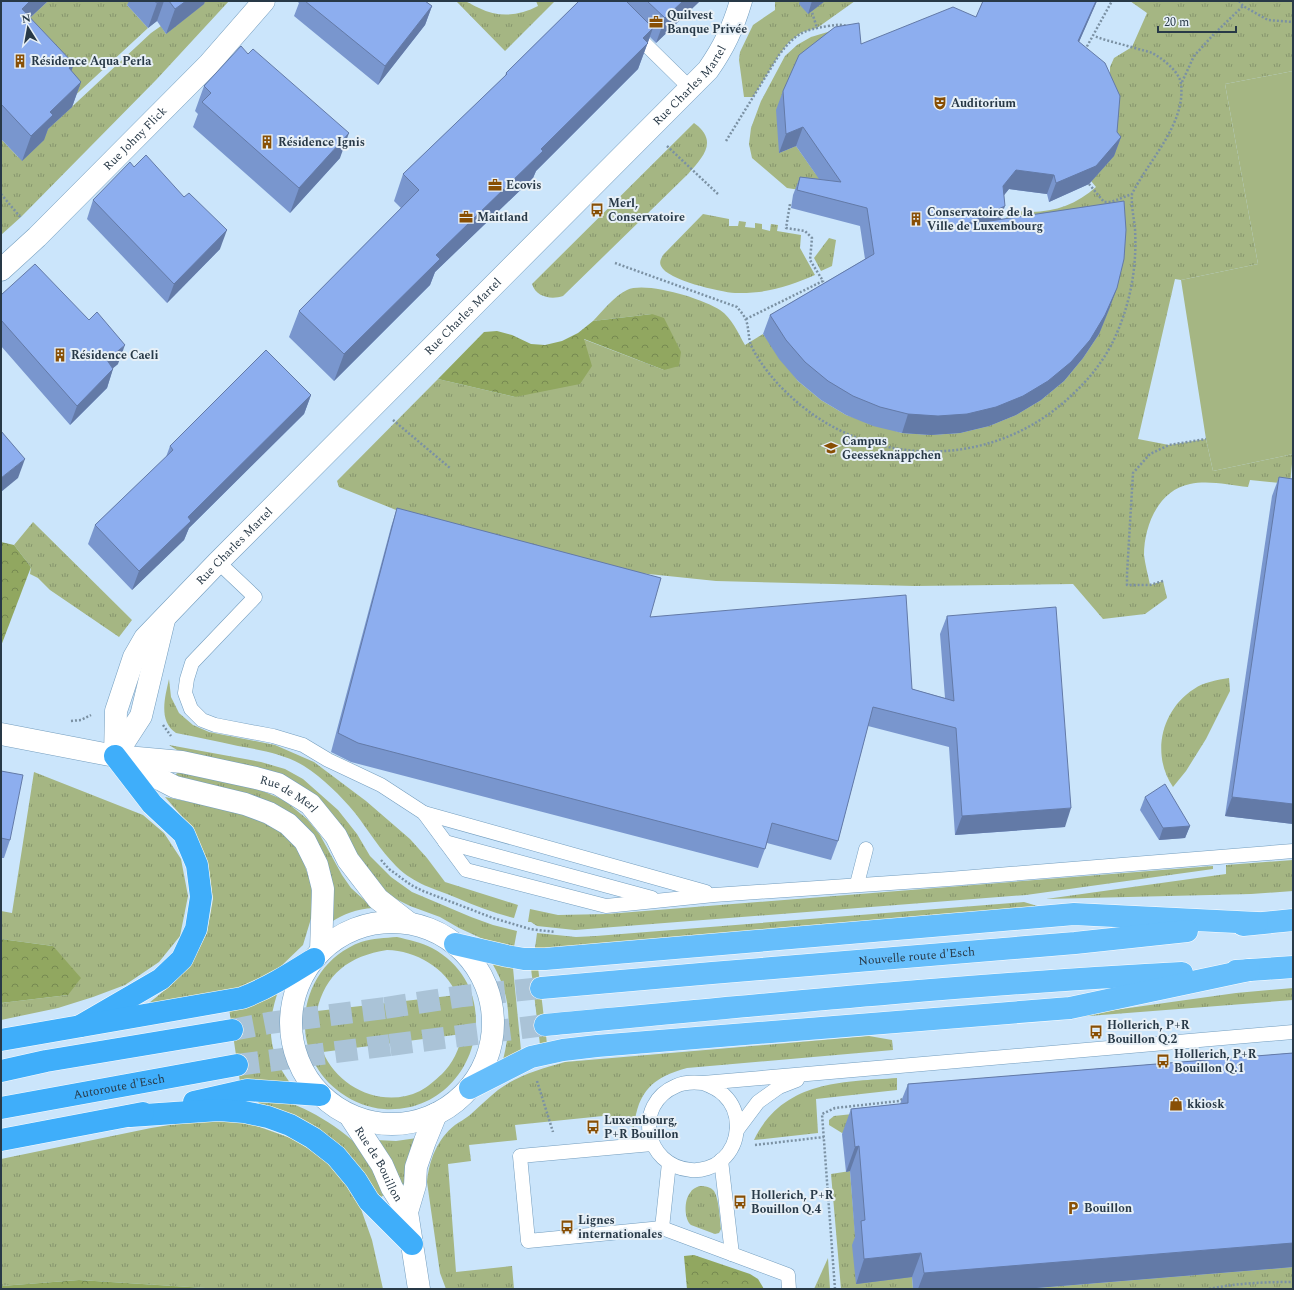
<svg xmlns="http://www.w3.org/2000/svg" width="1294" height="1290" font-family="Spectral,serif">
<defs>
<pattern id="grass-tufts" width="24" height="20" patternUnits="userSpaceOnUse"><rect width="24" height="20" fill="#a5b683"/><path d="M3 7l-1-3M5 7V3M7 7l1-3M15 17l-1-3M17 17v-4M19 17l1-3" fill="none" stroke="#86956d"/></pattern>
<pattern id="forest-crowns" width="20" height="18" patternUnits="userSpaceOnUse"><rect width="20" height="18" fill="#91a760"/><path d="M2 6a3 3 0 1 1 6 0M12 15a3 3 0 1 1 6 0" fill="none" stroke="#768951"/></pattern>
</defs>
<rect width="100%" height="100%" fill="#cbe5fb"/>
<g fill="url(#grass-tufts)" fill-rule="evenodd">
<polygon points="48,1 132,1 127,5 148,28 68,102 13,34"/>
<polygon points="202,1 229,1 156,80 21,217 1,235 1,139 18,157 151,33 161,26 166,34"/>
<path d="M 456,1 C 471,1 467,3 479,8 C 499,18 519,16 538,6 L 536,1 L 555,1 L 505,51 Z"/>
<polygon points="775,1 855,1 817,28 802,32 789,42 779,55 753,97 744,97 739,60 740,52 753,25 775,10"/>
<path d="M 1130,1 L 1293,1 L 1293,71 L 1225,84 L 1258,264 L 1181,280 L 1175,279 L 1138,439 L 1169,445 L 1206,439 L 1213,471 L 1293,454 L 1290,484 L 1250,480 L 1248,487 C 1230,485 1208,480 1190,484 C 1159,490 1144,525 1144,555 C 1145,564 1148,575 1150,585 L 1163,581 L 1167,598 L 1145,614 L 1103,619 L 1073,584 L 915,586 L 716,581 L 639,573 L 406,514 L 339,487 L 337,481 L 438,379 L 515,397 L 583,339 L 664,370 L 652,314 L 593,321 C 602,312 615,295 627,290 C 646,281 703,299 720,310 C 732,318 738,333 745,345 L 763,334 L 798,381 L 821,400 L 846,415 L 902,433 L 931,435 L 960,433 L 989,426 L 1016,415 L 1041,400 L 1064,381 L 1083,358 L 1099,334 L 999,228 L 1012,210 C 1042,216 1073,208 1096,187 L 1091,181 L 1110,76 L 1110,67 L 1114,58 L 1132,47 L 1147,13 Z"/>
<polygon points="831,31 779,153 796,146 815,173 845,197 787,188 752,158 749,144 751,128 761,101 785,56 797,45 811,37"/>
<path d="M 694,123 C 719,141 703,157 688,174 L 563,296 C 551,300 536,297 532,284 Z"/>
<path d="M 703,214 L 729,219 L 729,226 L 738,226 L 739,221 L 746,222 L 745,227 L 755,228 L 755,223 L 762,224 L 762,229 L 770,231 L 771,224 L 778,225 L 777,231 L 801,235 L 800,248 L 815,275 C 797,283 779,289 759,292 C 751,293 742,293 735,293 C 720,292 667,280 661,266 C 659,262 661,259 663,255 Z"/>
<polygon points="829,238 836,240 832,266 821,271 814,258"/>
<polygon points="33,522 132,620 119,637 50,590 38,578 30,574 31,567 14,545"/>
<path d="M 1229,678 L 1230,691 L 1206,739 L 1186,771 L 1173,787 C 1151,755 1161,710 1194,689 C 1204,682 1217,680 1229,678 Z"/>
<path d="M 169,679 L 171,697 L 179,713 L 193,725 L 209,732 L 275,745 L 314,762 L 366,801 L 410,839 L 427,858 L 445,882 L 518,905 L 514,918 C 494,913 476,906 457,898 C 434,888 415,885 396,866 C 380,850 369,831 355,813 C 341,796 323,778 304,766 C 285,754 260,750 238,746 C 217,741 196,737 176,733 C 158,721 165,697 169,679 Z"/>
<polygon points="169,745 261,762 285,769 303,779 338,810 357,834 370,856 391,877 412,892 471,917 493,925 517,931 514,947 504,946 483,939 459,928 440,917 410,906 396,899 381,889 330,814 185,755"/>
<polygon points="34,772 143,815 164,833 181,859 188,896 180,936 159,962 125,985 93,997 58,1008 1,1020 1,1003 68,995 53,946 1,939 1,911 12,913"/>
<path d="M 179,772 L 260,790 L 284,800 L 307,819 L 320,835 L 342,875 L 351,888 L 373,908 C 357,909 343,914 330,923 L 318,845 L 176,777 L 176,774 Z"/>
<polygon points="165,797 240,812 272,825 291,840 302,858 311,883 313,912 303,945 278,969 243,989 144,1007 170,986 191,964 207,933 213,899 208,863 193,829"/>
<polygon points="1293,860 1293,891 1251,894 1046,899 1226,874 1226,865"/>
<polygon points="1213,866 1213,869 1026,895 575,930 537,926 531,922 528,922 530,909 558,915 607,914"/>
<polygon points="1024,902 1044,908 561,948 535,948 537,933 576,937 596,936"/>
<path d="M 397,937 C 409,940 421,942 432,948 C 512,991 475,1115 384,1109 C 368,1108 354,1102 341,1093 C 285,1054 296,966 361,942 C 373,938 385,938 397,937 ZM 387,950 C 416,951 445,967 457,995 L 317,1011 C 325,974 349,956 387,950 ZM 462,1034 C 460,1049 452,1064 442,1074 C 435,1080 428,1087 420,1091 C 383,1109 338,1088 323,1052 Z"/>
<path d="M 492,963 L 513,968 L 521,1050 L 503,1060 C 512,1024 511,995 492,963 Z"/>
<polygon points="538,967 547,1044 540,1045 531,968"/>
<polygon points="1293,988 1293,1000 1050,1019 1236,993"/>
<path d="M 279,989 C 271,1010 267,1035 276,1057 C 279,1067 285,1076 291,1084 L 279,1081 L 240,1082 L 229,1008 Z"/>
<path d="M 869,1036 L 892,1040 L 893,1050 L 687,1068 C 653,1077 638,1091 634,1127 L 603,1116 L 515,1125 L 517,1140 L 469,1145 L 471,1161 L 448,1164 L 456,1272 L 512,1266 L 514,1289 L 446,1289 L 440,1273 L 427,1182 C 429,1161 437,1139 455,1125 C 459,1122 465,1119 470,1115 C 479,1107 488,1098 498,1090 C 518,1075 541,1069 565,1062 Z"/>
<path d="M 897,1078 L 897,1090 L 816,1099 L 818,1133 L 754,1140 C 783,1081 840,1082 897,1078 Z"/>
<path d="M 258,1101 C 266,1101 275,1100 283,1101 C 306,1106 354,1135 366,1156 C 373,1168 378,1182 384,1195 L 381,1197 L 378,1196 L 259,1104 Z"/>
<polygon points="899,1109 842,1133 829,1125 829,1120 834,1116"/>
<polygon points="219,1117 254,1125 296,1140 335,1168 356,1195 372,1240 383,1289 221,1289 79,1280 1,1286 1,1159 151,1128"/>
<polygon points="417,1138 404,1187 376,1140 396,1141"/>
<polygon points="850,1171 856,1245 912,1277 913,1289 841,1289 831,1174"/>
<path d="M 700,1186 C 705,1186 711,1187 714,1191 C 719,1199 720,1220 721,1229 L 719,1233 L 715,1234 L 691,1225 C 684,1219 684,1200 690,1193 C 692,1189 696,1187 700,1186 Z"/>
<polygon points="828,1258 830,1289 814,1289"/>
<polygon points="1293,1267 1293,1289 1024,1289"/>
</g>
<g fill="url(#forest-crowns)">
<polygon points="652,314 664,318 681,352 679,366 664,370 584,339 592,366 580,384 515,397 438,379 484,332 497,331 512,335 531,344 545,345 562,341 578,333 593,321"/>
<polygon points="1,542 14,545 31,567 1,646"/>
<polygon points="1,939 53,946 81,978 68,995 1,1003"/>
<polygon points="694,1255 750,1274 758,1279 764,1289 687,1289 684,1256"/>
<polygon points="79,1280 221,1289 1,1289 1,1286"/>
</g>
<polygon fill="#a5b683" points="1293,71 1293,454 1213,471 1206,439 1181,280 1258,264 1225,84"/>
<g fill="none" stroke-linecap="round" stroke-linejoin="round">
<g stroke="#aac3d7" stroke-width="22" stroke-dasharray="22 11" stroke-linecap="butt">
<polyline points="385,1008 463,996 541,988"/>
<polyline points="390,1045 545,1025"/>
</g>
<g stroke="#aac3d7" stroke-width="22" stroke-dasharray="22 11" stroke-linecap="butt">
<polyline points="232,1030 269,1023 385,1008"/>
<polyline points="237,1065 390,1045"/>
</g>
<g stroke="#739dbe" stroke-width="15">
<g id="service">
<polyline points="634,33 690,88"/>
<polyline points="218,562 255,597 192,663 187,679 185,693 191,709 202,720 215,725 273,736 303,745 328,760 381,785 424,813 466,870 606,906 714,895 949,879 1293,851"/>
<polyline points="424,813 706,892"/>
<polyline points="445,842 652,898"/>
<polyline points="857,884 866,849"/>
<path d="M 703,1083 C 711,1086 718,1089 724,1095 C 742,1112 741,1143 722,1160 C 714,1167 702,1171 691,1170 C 644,1166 633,1104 676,1086 C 684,1082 693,1082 703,1083 L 1293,1032"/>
<polyline points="737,1130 758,1102 779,1087 797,1080"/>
<polyline points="652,1144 520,1156 528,1241 662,1228 788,1275 789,1289"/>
<polyline points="721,1160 732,1254"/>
<polyline points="662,1228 669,1163"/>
</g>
</g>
<g stroke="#739dbe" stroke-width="23">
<g id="minor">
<path id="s1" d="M 1,270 L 37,237 L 209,64 L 264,1"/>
<path id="s2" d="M 115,756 L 116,711 L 134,657 L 145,638 L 218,562 L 708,70 C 724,47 733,28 741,1"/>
<polyline points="115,756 141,716 164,620"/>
</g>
</g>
<g stroke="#739dbe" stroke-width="23">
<g id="tertiary">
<path id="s3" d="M 350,1116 L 382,1165 L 392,1188 L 407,1212"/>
<polyline points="419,1289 407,1212 415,1185 416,1167 425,1141 436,1114"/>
</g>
</g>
<g stroke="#739dbe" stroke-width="23">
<g id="secondary">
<path id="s4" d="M 1,734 L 115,756 L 182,762 L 256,778 L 278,784 L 310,804 L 336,836 L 348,860 L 378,899 L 409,923"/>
<polyline points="123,760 175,787 245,804 269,813 288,824 305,841 317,865 323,889 321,951"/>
<circle cx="392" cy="1023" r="101"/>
</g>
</g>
<g stroke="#fff" stroke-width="23">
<g id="trunk">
<polyline points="1243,925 1293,920"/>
<polyline points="455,944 507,956 524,959 545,959 1074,914 1257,923"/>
<polyline points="1236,971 1293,967"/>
<path id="s5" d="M 541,988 L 712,973 L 1075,943 L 1187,931"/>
<path d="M 545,1025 C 757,1005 969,984 1182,973"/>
<polyline points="470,1088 531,1057 563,1050 597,1046 1070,1008 1249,970"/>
</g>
</g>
<g stroke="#fff" stroke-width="23">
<g id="motorway">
<polyline points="80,1026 161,979 182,959 196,929 201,897 197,865 184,834 152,804 115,756"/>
<path d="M 1,1040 L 242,998 C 268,988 290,974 314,959"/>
<polyline points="1,1071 46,1061 232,1030"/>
<polyline points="194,1102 247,1090 320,1095"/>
<path id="s6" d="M 1,1108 L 237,1065"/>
<polyline points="130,1116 219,1110 244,1112 268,1117 290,1125 313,1138 336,1156 356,1180 369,1201 412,1244"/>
<polyline points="1,1140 143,1113"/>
</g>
</g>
<g stroke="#7b91a3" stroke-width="2.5" stroke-dasharray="2 2" stroke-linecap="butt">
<polyline points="1239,1 1243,6 1268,20 1293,22"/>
<polyline points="811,9 817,28"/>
<polyline points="1085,50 1112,1"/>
<polyline points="1182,82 1194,56 1213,35 1243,6"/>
<path d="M 726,141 L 779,55 C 795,34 803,30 828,26 C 835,25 840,24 847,26"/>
<polyline points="667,146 719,195"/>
<polyline points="1089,184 1104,202 1111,202 1132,194"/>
<polyline points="1,194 21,218"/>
<path d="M 615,263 L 737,307 C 740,311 744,315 746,320 C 749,328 748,337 751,345 C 756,358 774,381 785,391 C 865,471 995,472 1075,392 C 1092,376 1107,356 1116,335 C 1131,301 1137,266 1135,229 C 1134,218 1131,206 1132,194 C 1148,161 1186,124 1181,84 C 1180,72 1162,58 1152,53 C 1147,51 1141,50 1135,48 C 1121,44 1107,41 1094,36"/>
<polyline points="746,319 823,281 810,260 812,238 805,231 786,228 790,204"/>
<polyline points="393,420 450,468"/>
<polyline points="1163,581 1150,585 1127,585 1127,574 1133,473 1150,454 1169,445 1206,439"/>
<polyline points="71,721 81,720 91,715"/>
<polyline points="163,725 171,736"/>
<polyline points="381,860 389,869 411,885 423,891 493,918 530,929 555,932"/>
<polyline points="537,1081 553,1132"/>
<polyline points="755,1145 824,1137"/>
<polyline points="835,1289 822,1114 835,1108 899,1101 904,1098"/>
<path d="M 1209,1289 C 1237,1283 1265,1282 1293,1282"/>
</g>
<use href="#service" stroke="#fff" stroke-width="14"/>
<use href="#minor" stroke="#fff" stroke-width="22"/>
<use href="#tertiary" stroke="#fff" stroke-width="22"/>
<use href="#secondary" stroke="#fff" stroke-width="22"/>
<use href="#trunk" stroke="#66befb" stroke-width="22"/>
<use href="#motorway" stroke="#3faefa" stroke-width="22"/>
</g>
<g fill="#7996ce">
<polygon points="1,1 48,1 30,17 71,71 81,82 72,107 48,129 44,140 22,161 1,139"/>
<polygon points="129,1 205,1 204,4 166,34 157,21 148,28 127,5"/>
<polygon points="297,1 425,1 432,6 425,25 378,85 294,16 299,3"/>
<polygon points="579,1 700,1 656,43 650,37 638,69 536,171 533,178 435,272 430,285 334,381 289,337 299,311 401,208 394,201 403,174 505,76 506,73"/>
<polygon points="800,1 825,1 808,14 799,4"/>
<polygon points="983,1 1097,1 1079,42 1117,132 1121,137 1114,156 1089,184 1049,202 1047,194 1009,189 1004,195 1001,219 1110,307 1099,334 1083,358 1064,381 1041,400 1016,415 989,426 960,433 931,435 902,433 873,426 846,415 821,400 798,381 779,359 763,334 770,315 865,259 860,226 791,208 793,195 800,177 819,179 796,146 779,153 776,110 783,91 861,44 976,17"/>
<polygon points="248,54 340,158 290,213 193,127 198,114 195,111 204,86"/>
<polygon points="134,167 220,249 167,303 87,219 93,200"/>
<polygon points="1,295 118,364 113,368 107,388 70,425 1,346"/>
<polygon points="311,395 304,414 189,528 184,540 132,590 88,544 95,525 166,457 170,446"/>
<polygon points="1279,477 1293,824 1225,816 1272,496"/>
<polygon points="397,508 650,617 912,689 945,698 940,634 947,616 1065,827 955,835 949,747 868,726 838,841 831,860 767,843 758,868 351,762 331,752 391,527"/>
<polygon points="1,771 10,840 4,858 1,858"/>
<polygon points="1145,797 1190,826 1185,838 1159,840 1140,810"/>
<polygon points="1293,1053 1293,1267 1024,1289 913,1289 912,1277 856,1284 852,1245 855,1237 850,1171 846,1172 842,1134 851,1109 900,1104 908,1084"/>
</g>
<g fill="#637aa7">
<polygon points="30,1 48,1 13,34 22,9"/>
<polygon points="160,1 164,1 157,21 148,28 157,3"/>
<polygon points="186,1 205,1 204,4 166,34 175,9"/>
<polygon points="683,1 700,1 656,43 665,18"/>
<polygon points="812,1 825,1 808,14"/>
<polygon points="1096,1 1097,1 1071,60 1078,41"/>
<polygon points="432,6 425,25 378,85 385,66"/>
<polygon points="653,28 638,69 536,171 533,178 435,272 430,285 334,381 344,354 436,255 541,149 643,38"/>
<polygon points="74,64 65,88 69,68"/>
<polygon points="81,82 72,107 48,129 44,140 22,161 31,136 50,112"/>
<polygon points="803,127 796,146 779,153 786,134"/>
<polygon points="349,133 340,158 290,213 299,188"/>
<polygon points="1121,137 1114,156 1089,184 1049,202 1056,183"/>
<polygon points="1016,170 1054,175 1047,194 1009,189 996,205 1003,186"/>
<polygon points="1005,206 998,225 962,241 969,223"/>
<polygon points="227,230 220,249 167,303 174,284"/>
<polygon points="1117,288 1110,307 1099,334 1083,358 1064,381 1041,400 1016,415 989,426 960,433 931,435 902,433 908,414"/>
<polygon points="125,345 118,364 100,379 107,360"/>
<polygon points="113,369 107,388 70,425 77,406"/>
<polygon points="311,395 304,414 189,528 184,540 132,590 139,571 188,517"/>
<polygon points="25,459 18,478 1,492 1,478"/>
<polygon points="1232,797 1293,804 1293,824 1225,816"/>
<polygon points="1071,808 1065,827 955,835 962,816"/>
<polygon points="1190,826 1185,838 1159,840 1163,828"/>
<polygon points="859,1146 850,1171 846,1172 855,1147"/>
<polygon points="1293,1243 1293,1267 1024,1289 918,1289 924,1273"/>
<polygon points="921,1253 912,1277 856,1284 864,1259"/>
</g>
<g fill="#8daeef" stroke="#637aa7">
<polygon points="1,1 30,1 22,9 74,64 69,68 81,82 50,112 53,115 31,136 1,104"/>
<polygon points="154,1 160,1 157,3"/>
<polygon points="169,1 186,1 175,9"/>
<polygon points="305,1 425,1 432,6 385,66"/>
<polygon points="579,1 626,1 653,28 643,38 648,43 541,149 543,151 436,255 440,259 344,354 299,311 419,190 403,174 507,74 506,73"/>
<polygon points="647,1 683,1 665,18"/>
<polygon points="983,1 1096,1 1078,41 1105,63 1120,96 1117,132 1121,137 1096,166 1056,183 1054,175 1016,170 1003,186 1005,206 969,223 970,224 1124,201 1126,230 1124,259 1117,288 1105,315 1090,340 1071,362 1048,381 1023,396 996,407 967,414 938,416 908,414 880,407 853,396 828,381 805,362 786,340 770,315 874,254 867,208 797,190 800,177 841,182 803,127 786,134 783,91 799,55 835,27 859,23 861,44 953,7 976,17"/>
<polygon points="241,46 248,54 253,49 349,133 299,188 202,102 211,93 204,86"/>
<polygon points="146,155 184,197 189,193 227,230 174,284 93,200 130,162 134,167"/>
<polygon points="35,264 89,320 97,312 125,345 107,360 113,369 77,406 1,320 1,295"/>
<polygon points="266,350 311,395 188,517 191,521 139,571 95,525 173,450 170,446"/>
<polygon points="1,431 25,459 1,478"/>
<polygon points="1279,477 1293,479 1293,804 1232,797"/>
<polygon points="397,508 661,578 650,617 906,595 912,689 954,701 947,616 1056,607 1071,808 962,816 956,728 873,707 838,841 772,823 765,849 358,743 338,733"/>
<polygon points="1,771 23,775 10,840 1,838"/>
<polygon points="1165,784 1190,826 1163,828 1145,797"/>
<polygon points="1293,1053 1293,1243 924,1273 921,1253 864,1259 861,1221 865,1220 859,1146 855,1147 851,1109 908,1103 908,1084"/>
</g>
<defs>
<g id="office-bare" transform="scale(1.08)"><path d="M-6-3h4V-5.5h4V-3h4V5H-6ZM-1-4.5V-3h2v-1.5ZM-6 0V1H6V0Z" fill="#884f05" stroke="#e7f0f7" stroke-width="2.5" paint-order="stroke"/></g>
<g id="building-bare" transform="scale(1.08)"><path d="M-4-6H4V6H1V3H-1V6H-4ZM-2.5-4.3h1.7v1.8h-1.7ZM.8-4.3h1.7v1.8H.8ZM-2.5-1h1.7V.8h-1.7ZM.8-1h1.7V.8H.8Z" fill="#884f05" stroke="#e7f0f7" stroke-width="2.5" paint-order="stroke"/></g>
<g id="theatre-bare" transform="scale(1.08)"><path d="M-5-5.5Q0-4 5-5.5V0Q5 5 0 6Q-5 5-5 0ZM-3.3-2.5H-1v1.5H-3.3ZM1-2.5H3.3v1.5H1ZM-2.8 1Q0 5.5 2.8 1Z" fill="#884f05" stroke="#e7f0f7" stroke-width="2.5" paint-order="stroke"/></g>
<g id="bus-bare" transform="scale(1.08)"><path d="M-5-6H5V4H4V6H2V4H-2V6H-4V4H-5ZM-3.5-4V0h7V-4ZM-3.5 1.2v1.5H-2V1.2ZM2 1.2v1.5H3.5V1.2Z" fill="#884f05" stroke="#e7f0f7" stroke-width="2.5" paint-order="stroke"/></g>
<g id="school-bare" transform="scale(1.08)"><path d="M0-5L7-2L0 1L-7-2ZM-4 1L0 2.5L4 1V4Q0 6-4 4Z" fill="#884f05" stroke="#e7f0f7" stroke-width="2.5" paint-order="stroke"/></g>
<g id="shop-bare" transform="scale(1.08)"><path d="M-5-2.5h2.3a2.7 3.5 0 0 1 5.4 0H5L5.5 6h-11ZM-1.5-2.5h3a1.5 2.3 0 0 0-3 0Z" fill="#884f05" stroke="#e7f0f7" stroke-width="2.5" paint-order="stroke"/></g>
<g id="parking-bare" transform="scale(1.08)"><path d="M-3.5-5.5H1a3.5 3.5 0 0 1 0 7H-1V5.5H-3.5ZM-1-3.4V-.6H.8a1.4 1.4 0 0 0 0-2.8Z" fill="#884f05" stroke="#e7f0f7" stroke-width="2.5" paint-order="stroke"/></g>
</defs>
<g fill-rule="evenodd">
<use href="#office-bare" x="656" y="22"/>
<use href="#building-bare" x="20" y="61"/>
<use href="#theatre-bare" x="940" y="103"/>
<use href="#building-bare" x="267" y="142"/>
<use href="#office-bare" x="495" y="185"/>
<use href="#bus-bare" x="597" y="210"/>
<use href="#office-bare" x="466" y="217"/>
<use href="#building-bare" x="916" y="219"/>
<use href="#building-bare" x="60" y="355"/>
<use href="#school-bare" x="831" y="448"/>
<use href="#bus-bare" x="1096" y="1032"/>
<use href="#bus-bare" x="1163" y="1061"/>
<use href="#shop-bare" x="1176" y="1104"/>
<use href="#bus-bare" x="593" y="1127"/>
<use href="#bus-bare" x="740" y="1202"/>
<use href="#parking-bare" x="1073" y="1208"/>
<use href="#bus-bare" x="567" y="1227"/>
</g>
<g text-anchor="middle" stroke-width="4" stroke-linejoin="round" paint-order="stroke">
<g font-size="12" font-weight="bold" fill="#283947" stroke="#e7f0f7" text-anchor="start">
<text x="667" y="19">Quilvest<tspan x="667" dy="14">Banque Privée</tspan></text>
<text x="31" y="65">Résidence Aqua Perla</text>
<text x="951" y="107">Auditorium</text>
<text x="278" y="146">Résidence Ignis</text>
<text x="506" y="189">Ecovis</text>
<text x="608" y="207">Merl,<tspan x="608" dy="14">Conservatoire</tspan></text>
<text x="927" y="216">Conservatoire de la<tspan x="927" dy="14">Ville de Luxembourg</tspan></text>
<text x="477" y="221">Maitland</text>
<text x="71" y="359">Résidence Caeli</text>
<text x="842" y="445">Campus<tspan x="842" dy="14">Geesseknäppchen</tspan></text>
<text x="1107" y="1029">Hollerich, P+R<tspan x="1107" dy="14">Bouillon Q.2</tspan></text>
<text x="1174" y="1058">Hollerich, P+R<tspan x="1174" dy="14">Bouillon Q.1</tspan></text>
<text x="1187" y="1108">kkiosk</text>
<text x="604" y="1124">Luxembourg,<tspan x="604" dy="14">P+R Bouillon</tspan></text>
<text x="751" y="1199">Hollerich, P+R<tspan x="751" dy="14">Bouillon Q.4</tspan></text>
<text x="1084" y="1212">Bouillon</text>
<text x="578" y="1224">Lignes<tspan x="578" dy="14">internationales</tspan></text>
</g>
<g font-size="12" fill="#283947" stroke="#e7f0f7">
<text dy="4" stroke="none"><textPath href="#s2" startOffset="900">Rue Charles Martel</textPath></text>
<text dy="4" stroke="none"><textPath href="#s1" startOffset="188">Rue Johny Flick</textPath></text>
<text dy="4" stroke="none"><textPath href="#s2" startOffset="576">Rue Charles Martel</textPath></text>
<text dy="4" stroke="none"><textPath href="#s2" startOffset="252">Rue Charles Martel</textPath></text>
<text dy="4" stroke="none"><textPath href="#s4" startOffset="296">Rue de Merl</textPath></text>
<text dy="4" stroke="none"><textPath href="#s5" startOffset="377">Nouvelle route d'Esch</textPath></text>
<text dy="4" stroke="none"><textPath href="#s6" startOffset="120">Autoroute d'Esch</textPath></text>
<text dy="4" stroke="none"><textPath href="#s3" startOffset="56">Rue de Bouillon</textPath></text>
</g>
</g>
<rect width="1294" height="1290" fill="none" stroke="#283947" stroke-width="4"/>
<g transform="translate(28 28) rotate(349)" stroke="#e7f0f7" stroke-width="3" paint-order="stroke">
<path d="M0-3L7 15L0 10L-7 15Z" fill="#283947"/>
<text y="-6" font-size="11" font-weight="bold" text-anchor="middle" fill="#283947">N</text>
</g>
<path d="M1158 26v6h78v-6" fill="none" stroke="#283947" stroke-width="2"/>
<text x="1164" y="26" font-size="12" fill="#283947" stroke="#e7f0f7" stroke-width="3" paint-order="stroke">20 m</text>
</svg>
